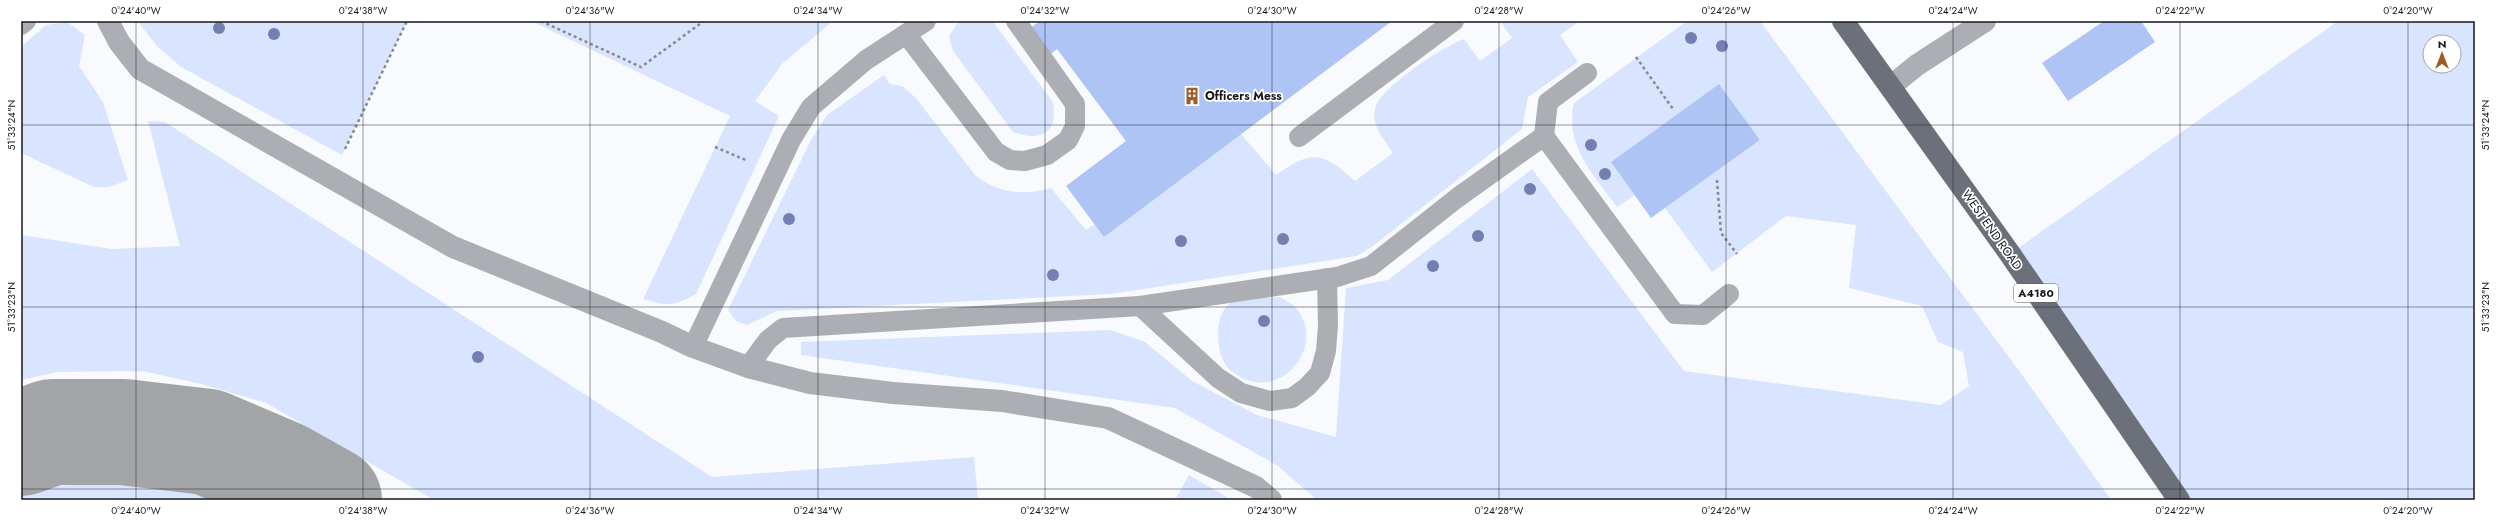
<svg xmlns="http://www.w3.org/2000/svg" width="2496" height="521" font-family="Jost,sans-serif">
<rect width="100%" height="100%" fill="#f9fafd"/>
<g fill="#d9e5fe" fill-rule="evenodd">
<polygon points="137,21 407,21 342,155 181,67 157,46"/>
<path d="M 531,21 L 833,21 L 783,63 L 755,101 L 779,116 L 696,294 C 673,307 667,306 643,299 L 730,116 Z"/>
<path d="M 961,21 L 993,22 L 1053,102 C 1059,133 1040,142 1013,132 L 953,51 L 949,36 L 956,25 Z"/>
<path d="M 1500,21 L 1580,21 L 1560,35 L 1578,62 L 1528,97 L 1522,129 L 1373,246 L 1357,256 L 1111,294 L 777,311 L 747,325 L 736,321 L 728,310 L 811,140 L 827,115 L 884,75 L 890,84 L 902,86 L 916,98 L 975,175 C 996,193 1025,196 1051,188 L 1086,230 L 1241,134 L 1276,175 C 1312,149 1323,152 1355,181 L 1393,153 C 1384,139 1371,126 1375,109 C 1379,88 1444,46 1464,39 L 1480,61 L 1512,38 Z"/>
<path d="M 1687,21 L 1760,21 L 2025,379 L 2111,500 L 1317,500 L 1278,466 L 1175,408 L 801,355 L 801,342 L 1111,330 L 1145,342 L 1192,381 L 1257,415 L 1336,437 L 1346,288 L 1388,280 L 1532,169 L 1684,371 L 1941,405 L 1969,386 L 1963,352 L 1938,342 L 1922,306 L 1849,288 L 1856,225 L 1786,216 L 1712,272 L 1665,208 L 1760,140 L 1719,84 L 1611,162 L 1635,195 L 1617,207 C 1594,175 1564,146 1574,103 Z"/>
<path d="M 2338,21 L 2475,21 L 2475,500 L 2180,500 L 2010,254 ZM 2430,42 L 2454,42 L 2454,66 L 2430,66 Z"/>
<polygon points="67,22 85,35 79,66 103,102 128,180 109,187 94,187 21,153 21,47 46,25"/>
<polygon points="148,121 165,122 712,477 974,457 978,500 434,500 266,403 197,383 142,371 57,372 21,380 21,235 112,249 180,246"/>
<path d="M 1280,297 C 1285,300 1291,303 1295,307 C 1327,343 1285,399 1242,378 C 1235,374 1227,369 1224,362 C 1215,345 1214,306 1237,300 C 1250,297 1266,298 1280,297 Z"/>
<polygon points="1189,475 1232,500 1175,500"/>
<polygon points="118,481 210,486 233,500 21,500 21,490 23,489"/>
</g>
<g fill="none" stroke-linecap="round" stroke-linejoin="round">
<polyline stroke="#a2a4a7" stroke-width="106" points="21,443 52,432 123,432 208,442 281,473 329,500"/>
</g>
<g fill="#aec4f5">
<polygon points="1040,21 1392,21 1104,237 1066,186 1126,141 1057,49 1046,58 1026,31"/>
<polygon points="2104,21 2141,21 2155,42 2068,101 2042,63"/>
<polygon points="1719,84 1760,140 1651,218 1611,162"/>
</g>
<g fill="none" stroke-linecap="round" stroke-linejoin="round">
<g stroke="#88898d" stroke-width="2.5" stroke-dasharray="3 3" stroke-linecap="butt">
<polyline points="541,21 641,67 704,21"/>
<polyline points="1636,57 1673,109"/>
<polyline points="715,147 748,161"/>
<polyline points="345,149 407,21"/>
<polyline points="1717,180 1721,233 1737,254"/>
</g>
<g stroke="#acaeb4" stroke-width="20">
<polyline points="21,25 26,21"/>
<polyline points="906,34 996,152 1010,160 1025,161 1047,155 1068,140 1075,126 1075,104 1016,21"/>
<polyline points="1544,136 1548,102 1587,73"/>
<polyline points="1299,137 1454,21"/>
<polyline points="1140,306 1218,378 1241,393 1270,401 1292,398 1307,387 1320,373 1326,351 1328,325 1327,278"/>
<polyline points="693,347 791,140 811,107 866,60 926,21"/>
<polyline points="748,367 768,340 783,328 1140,306 1337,277 1371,266 1457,198 1544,136 1675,314 1703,315 1729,294"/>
</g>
<g stroke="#acaeb4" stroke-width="22">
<polyline points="108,21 119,42 140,69 453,247 662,332 693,347 748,367 810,383 893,393 1002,401 1108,418 1256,487 1271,500"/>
<polyline points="1891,86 1917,65 1985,21"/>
</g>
<polyline stroke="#6b707a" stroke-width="22" points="1843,21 2010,254 2179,500"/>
</g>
<g fill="#737eb1">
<circle cx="219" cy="28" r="6"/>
<circle cx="274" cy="34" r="6"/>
<circle cx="1691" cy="38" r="6"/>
<circle cx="1722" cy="46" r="6"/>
<circle cx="1591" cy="145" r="6"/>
<circle cx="1605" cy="174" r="6"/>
<circle cx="1530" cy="189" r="6"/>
<circle cx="789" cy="219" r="6"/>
<circle cx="1478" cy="236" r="6"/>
<circle cx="1283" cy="239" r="6"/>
<circle cx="1181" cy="241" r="6"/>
<circle cx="1433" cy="266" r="6"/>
<circle cx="1053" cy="275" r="6"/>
<circle cx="1264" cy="321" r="6"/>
<circle cx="478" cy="357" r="6"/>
</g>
<path fill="none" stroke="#17191e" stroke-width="1" stroke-opacity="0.45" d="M 136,21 L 136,500M 363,21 L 363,500M 590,21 L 590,500M 818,21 L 818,500M 1045,21 L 1045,500M 1272,21 L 1272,500M 1499,21 L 1499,500M 1726,21 L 1726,500M 1953,21 L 1953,500M 2180,21 L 2180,500M 2408,21 L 2408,500M 21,125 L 2475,125M 21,307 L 2475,307M 21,489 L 2475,489"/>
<defs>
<g id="building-bare" transform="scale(1.38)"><path d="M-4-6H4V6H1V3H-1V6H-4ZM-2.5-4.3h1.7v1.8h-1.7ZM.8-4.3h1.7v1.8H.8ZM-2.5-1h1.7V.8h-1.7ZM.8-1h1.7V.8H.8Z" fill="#9e5c29" stroke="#fff" stroke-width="2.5" paint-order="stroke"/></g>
</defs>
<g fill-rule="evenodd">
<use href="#building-bare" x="1192" y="96"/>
</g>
<g text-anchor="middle" stroke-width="3.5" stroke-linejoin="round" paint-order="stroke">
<rect fill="#fff" stroke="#5d5e62" stroke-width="1" x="2014" y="284" width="44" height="18" rx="3"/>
<g font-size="11" font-weight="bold" fill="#17191e">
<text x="2036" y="297">A4180</text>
</g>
<g font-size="12" font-weight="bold" fill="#17191e" stroke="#fff" text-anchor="start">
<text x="1205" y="100">Officers Mess</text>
</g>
<g font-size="12" fill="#17191e" stroke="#fff">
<text transform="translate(1992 230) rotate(55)" y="4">WEST END ROAD</text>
</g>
</g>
<rect width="2496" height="521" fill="none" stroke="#ffffff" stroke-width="44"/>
<g transform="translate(2442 54)"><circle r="19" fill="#ffffff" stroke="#a2a3a5"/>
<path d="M0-3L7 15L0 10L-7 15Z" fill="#9e5c29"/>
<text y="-6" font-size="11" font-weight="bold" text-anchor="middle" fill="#17191e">N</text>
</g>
<rect x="22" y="22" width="2452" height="477" fill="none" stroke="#17191e" stroke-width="1.5"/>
<g font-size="10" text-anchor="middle" fill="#17191e">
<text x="136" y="14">0°24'40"W</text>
<text x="363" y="14">0°24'38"W</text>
<text x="590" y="14">0°24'36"W</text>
<text x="818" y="14">0°24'34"W</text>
<text x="1045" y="14">0°24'32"W</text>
<text x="1272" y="14">0°24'30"W</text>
<text x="1499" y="14">0°24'28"W</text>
<text x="1726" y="14">0°24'26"W</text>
<text x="1953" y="14">0°24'24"W</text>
<text x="2180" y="14">0°24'22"W</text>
<text x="2408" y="14">0°24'20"W</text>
<text transform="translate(11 125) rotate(-90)" y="4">51°33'24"N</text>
<text transform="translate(2485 125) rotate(-90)" y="4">51°33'24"N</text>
<text transform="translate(11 307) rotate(-90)" y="4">51°33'23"N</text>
<text transform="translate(2485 307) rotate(-90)" y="4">51°33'23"N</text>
<text x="136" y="514">0°24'40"W</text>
<text x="363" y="514">0°24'38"W</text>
<text x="590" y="514">0°24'36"W</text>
<text x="818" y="514">0°24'34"W</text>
<text x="1045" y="514">0°24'32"W</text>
<text x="1272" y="514">0°24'30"W</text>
<text x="1499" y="514">0°24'28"W</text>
<text x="1726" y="514">0°24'26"W</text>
<text x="1953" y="514">0°24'24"W</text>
<text x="2180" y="514">0°24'22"W</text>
<text x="2408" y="514">0°24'20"W</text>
</g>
</svg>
